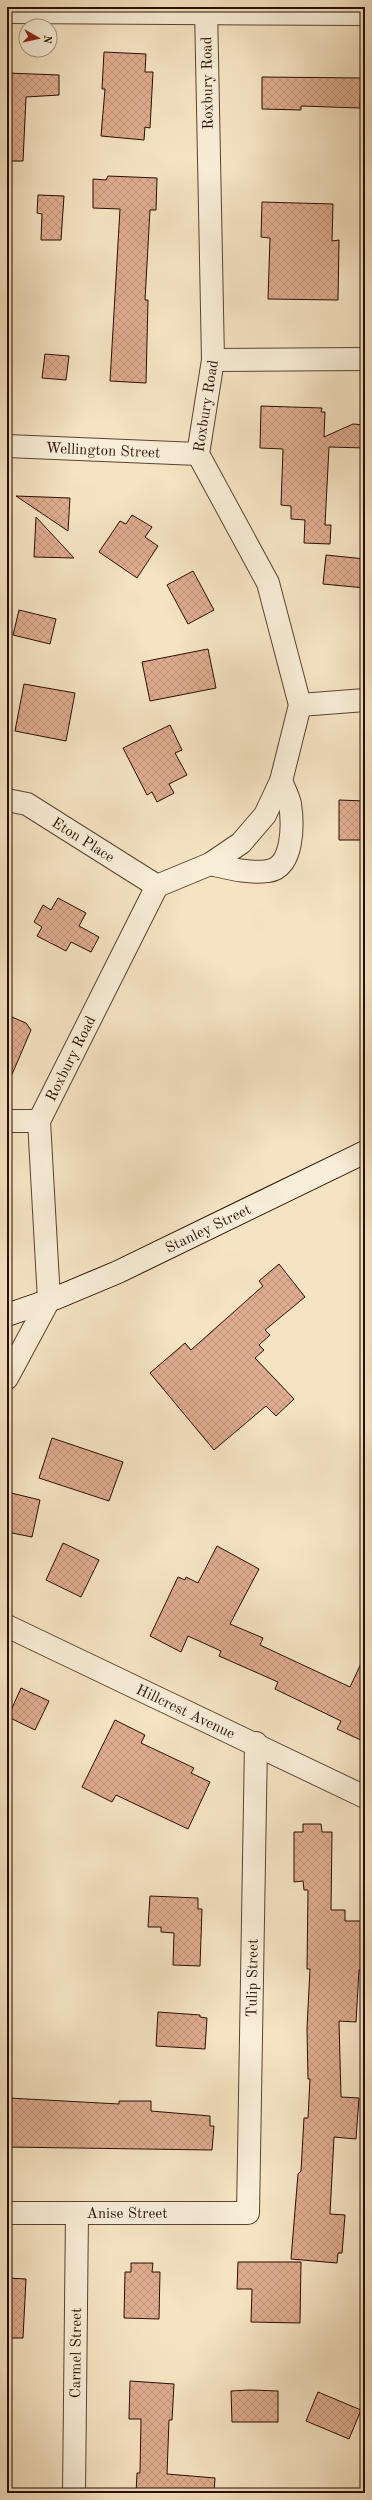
<svg xmlns="http://www.w3.org/2000/svg" width="372" height="2500" font-family="'Old Standard TT',serif">
<defs>
<pattern id="building-cross-hatch" width="8" height="8" patternUnits="userSpaceOnUse"><rect width="8" height="8" fill="#dfac8f"/><path d="M0 0l8 8M0 8l8-8" fill="none" stroke="#bf937a"/></pattern>
</defs>
<rect width="100%" height="100%" fill="#f5e3c2"/>
<filter id="stains"><feTurbulence type="fractalNoise" baseFrequency=".005" numOctaves="4"/><feColorMatrix values="0 0 0 0 .2 0 0 0 0 .09 0 0 0 0 .02 0 0 0 .5 -.17"/></filter>
<radialGradient id="worn" r=".72"><stop offset=".6" stop-color="#630" stop-opacity="0"/><stop offset="1" stop-color="#630" stop-opacity=".3"/></radialGradient>
<g fill="url(#building-cross-hatch)" stroke="#290d01">
<polygon points="104,52 146,54 145,72 153,72 150,128 145,127 144,140 101,136 105,89 102,89"/>
<polygon points="7,73 59,75 59,95 26,97 23,161 7,161"/>
<polygon points="262,77 361,78 360,108 301,106 301,110 262,109"/>
<polygon points="108,176 157,178 156,210 150,210 145,300 148,300 146,383 110,381 120,209 93,208 93,179 106,180"/>
<polygon points="38,195 64,196 61,240 41,240 42,214 37,213"/>
<polygon points="262,202 333,204 332,241 339,240 338,300 268,299 270,238 261,237"/>
<polygon points="45,354 69,356 66,380 42,378"/>
<polygon points="261,406 322,408 321,412 325,412 324,437 353,424 365,425 365,448 329,447 325,525 331,525 330,544 304,543 305,520 291,519 291,506 281,505 283,449 260,448"/>
<polygon points="16,496 70,498 68,531"/>
<polygon points="132,515 152,527 145,537 158,546 137,578 99,552 120,521 126,524"/>
<polygon points="36,517 74,558 34,557"/>
<polygon points="326,555 365,559 365,588 323,584"/>
<polygon points="193,571 214,610 188,624 167,585"/>
<polygon points="19,610 56,619 50,644 13,635"/>
<polygon points="208,649 216,688 150,701 142,662"/>
<polygon points="24,684 75,693 66,741 15,731"/>
<polygon points="170,725 182,750 175,753 187,775 169,784 174,793 157,802 152,792 147,795 123,748"/>
<polygon points="339,800 365,801 365,840 339,840"/>
<polygon points="58,898 86,913 79,926 99,937 91,952 71,942 66,951 37,936 42,927 34,922 43,905 51,910"/>
<polygon points="7,1015 26,1023 31,1030 7,1086"/>
<polygon points="279,1264 305,1297 265,1330 270,1335 259,1345 264,1350 255,1358 294,1399 276,1416 266,1406 214,1450 150,1373 185,1343 191,1350 263,1286 259,1281"/>
<polygon points="52,1438 123,1462 109,1501 39,1478"/>
<polygon points="7,1492 40,1500 32,1537 7,1532"/>
<polygon points="63,1543 99,1560 81,1597 46,1580"/>
<polygon points="217,1546 259,1569 230,1624 263,1638 260,1645 350,1687 365,1655 365,1742 337,1729 341,1721 275,1689 278,1682 219,1656 221,1651 188,1636 181,1652 150,1636 178,1577 185,1580 186,1577 198,1583"/>
<polygon points="21,1688 49,1701 35,1730 8,1717"/>
<polygon points="115,1720 145,1735 141,1743 194,1768 191,1773 210,1782 188,1829 116,1795 112,1802 82,1787"/>
<polygon points="303,1824 321,1824 322,1832 332,1832 331,1910 345,1910 345,1921 365,1921 365,1970 359,1970 356,2022 339,2021 341,2097 359,2098 356,2139 334,2137 330,2214 345,2215 342,2253 338,2253 337,2263 291,2259 298,2174 301,2171 304,2118 308,2118 310,2079 308,2079 307,2028 310,1969 307,1969 308,1890 304,1890 303,1881 294,1882 294,1832 303,1832"/>
<polygon points="150,1896 198,1898 198,1909 202,1909 200,1966 173,1965 174,1933 161,1932 161,1927 148,1927"/>
<polygon points="158,2012 200,2015 200,2017 207,2018 205,2049 156,2046"/>
<polygon points="9,2098 119,2104 119,2101 151,2101 151,2111 210,2116 210,2126 214,2126 212,2150 7,2147"/>
<polygon points="238,2262 301,2262 300,2323 251,2322 252,2289 237,2289"/>
<polygon points="131,2263 153,2263 152,2272 160,2272 159,2319 124,2318 125,2272 131,2272"/>
<polygon points="7,2278 26,2279 23,2338 7,2338"/>
<polygon points="130,2381 174,2384 172,2420 169,2420 167,2474 215,2478 214,2493 136,2493 137,2473 140,2473 141,2419 129,2419"/>
<polygon points="250,2390 278,2391 278,2422 232,2422 231,2391"/>
<polygon points="318,2392 361,2410 349,2439 306,2421"/>
</g>
<g fill="none" stroke-linecap="round" stroke-linejoin="round">
<g stroke="#5c4231" stroke-width="24">
<g id="street">
<polyline points="7,12 365,14"/>
<polyline points="213,360 365,359"/>
<path id="s1" d="M 7,446 L 198,454"/>
<polyline points="300,705 365,700"/>
<path id="s2" d="M 7,800 L 27,804 L 157,886"/>
<path d="M 210,864 C 228,868 249,874 268,871 C 294,868 293,823 290,804 C 288,796 284,788 281,781"/>
<polyline points="7,1121 39,1121"/>
<path id="s3" d="M 7,1378 L 49,1300 L 39,1121 L 157,886 L 210,864 L 241,843 L 265,815 L 281,781 L 300,705 L 268,583 L 198,454 L 213,360 L 206,7"/>
<path id="s4" d="M 7,1626 L 365,1797"/>
<path id="s5" d="M 7,2213 L 248,2213 L 256,1743"/>
<path id="s6" d="M 74,2493 L 77,2213"/>
</g>
</g>
<g stroke="#290d01" stroke-width="24">
<g id="secondary">
<path id="s7" d="M 7,1315 L 56,1298 L 118,1272 L 365,1152"/>
</g>
</g>
<use href="#street" stroke="#f8edd7" stroke-width="22"/>
<use href="#secondary" stroke="#f8edd7" stroke-width="22"/>
</g>
<g text-anchor="middle" stroke-width="3.5" stroke-linejoin="round" paint-order="stroke">
<g font-size="15" fill="#290d01" stroke="#f8edd7">
<text transform="translate(207 83) rotate(-91)" y="5">Roxbury Road</text>
<text dy="5" stroke="none"><textPath href="#s3" startOffset="1100">Roxbury Road</textPath></text>
<text dy="5" stroke="none"><textPath href="#s1" startOffset="96">Wellington Street</textPath></text>
<text dy="5" stroke="none"><textPath href="#s2" startOffset="87">Eton Place</textPath></text>
<text dy="5" stroke="none"><textPath href="#s3" startOffset="338">Roxbury Road</textPath></text>
<text dy="5" stroke="none"><textPath href="#s7" startOffset="219">Stanley Street</textPath></text>
<text dy="5" stroke="none"><textPath href="#s4" startOffset="198">Hillcrest Avenue</textPath></text>
<text dy="5" stroke="none"><textPath href="#s5" startOffset="476">Tulip Street</textPath></text>
<text dy="5" stroke="none"><textPath href="#s5" startOffset="120">Anise Street</textPath></text>
<text dy="5" stroke="none"><textPath href="#s6" startOffset="140">Carmel Street</textPath></text>
</g>
</g>
<rect width="372" height="2500" fill="none" stroke="#f5e3c2" stroke-width="24"/>
<rect x="8" y="8" width="356" height="2484" fill="none" stroke="#290d01" stroke-width="2"/>
<rect x="12" y="12" width="348" height="2476" fill="none" stroke="#290d01"/>
<g transform="translate(38 38) rotate(98)"><circle r="19" fill="#f8edd7" stroke="#a59381"/>
<path d="M0-3L7 15L0 10L-7 15Z" fill="#8f2418"/>
<text y="-6" font-size="11" font-weight="bold" text-anchor="middle" fill="#290d01">N</text>
</g>
<rect width="100%" height="100%" filter="url(#stains)"/>
<rect width="100%" height="100%" fill="url(#worn)"/>
</svg>
